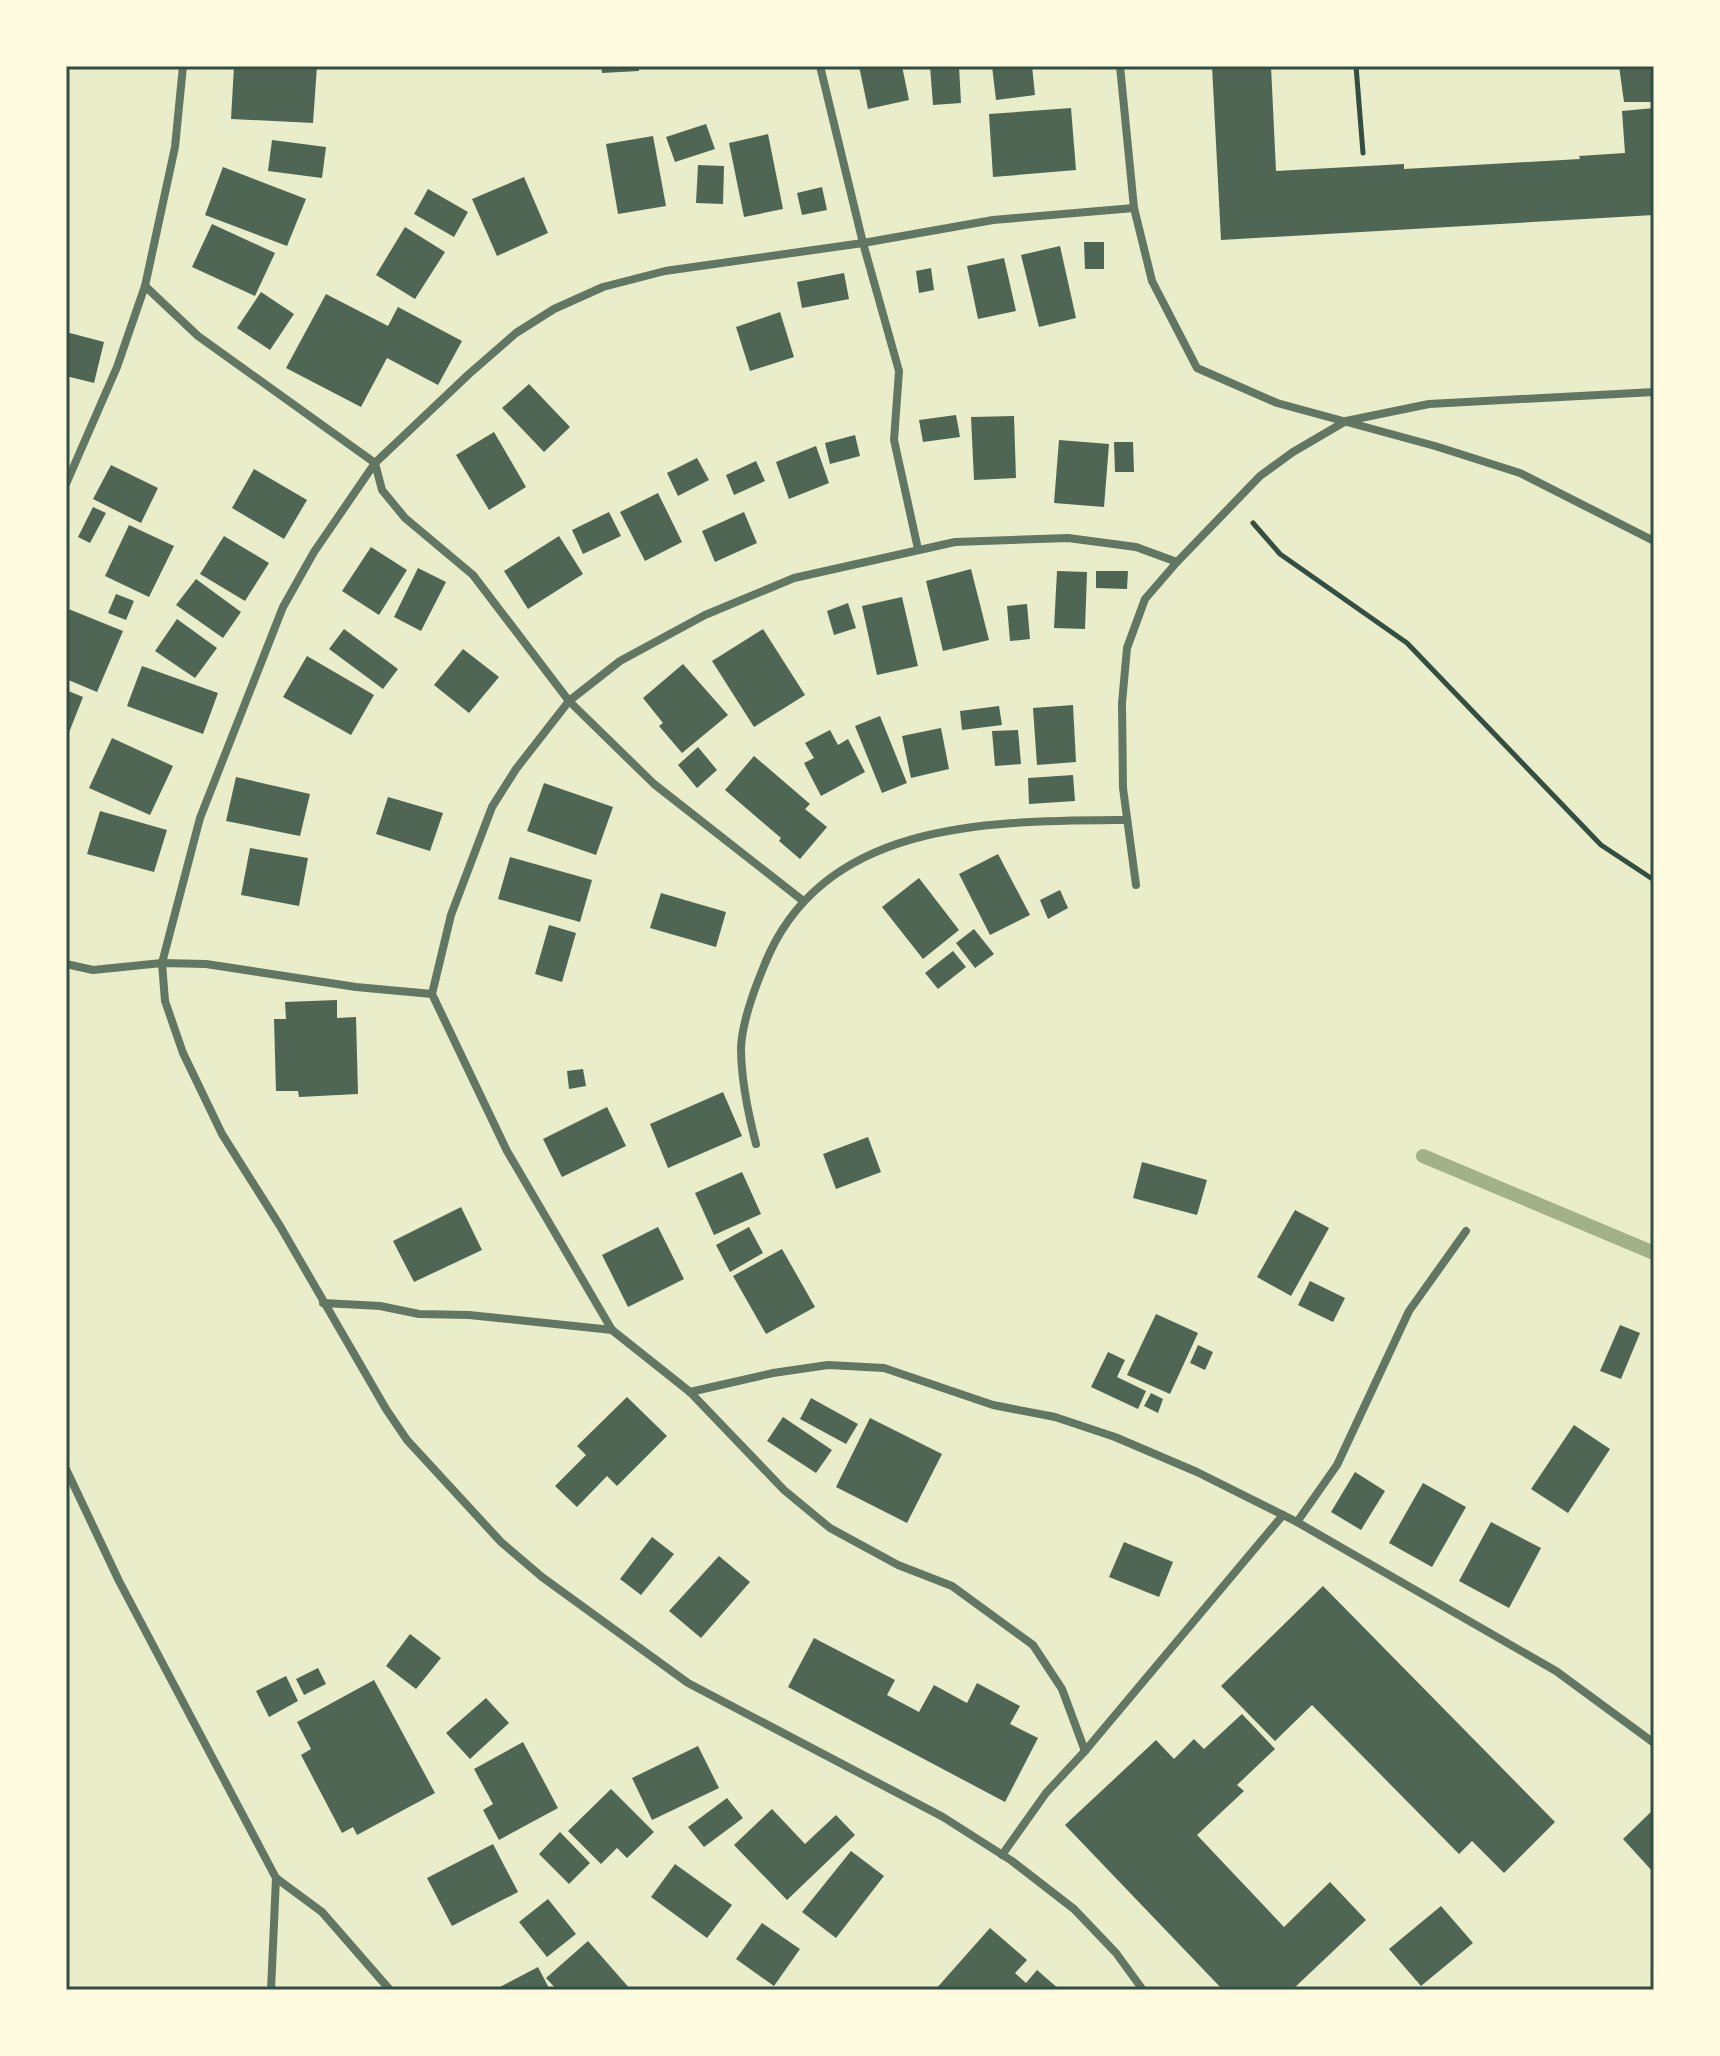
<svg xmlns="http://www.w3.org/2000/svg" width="1720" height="2056" font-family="Spectral,serif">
<rect width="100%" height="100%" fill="#e9edc9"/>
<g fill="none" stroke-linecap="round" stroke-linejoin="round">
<polyline stroke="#a3b18a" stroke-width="14" points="1423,1156 1654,1253"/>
</g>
<g fill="#4f6655">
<polygon points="234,66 317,66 313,123 231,119"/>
<polygon points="601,66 639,66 639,71 602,73"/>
<polygon points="859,66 902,66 909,100 868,109"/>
<polygon points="930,66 959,66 961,103 933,105"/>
<polygon points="992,66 1032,66 1035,95 996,100"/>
<polygon points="1212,66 1271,66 1276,171 1404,164 1404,169 1580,159 1579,156 1625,153 1622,111 1654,108 1654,215 1221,240"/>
<polygon points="1619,66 1654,66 1654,102 1624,102"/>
<polygon points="1071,108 1076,170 993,177 989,114"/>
<polygon points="706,124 715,149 675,162 666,137"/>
<polygon points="768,134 783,209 744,217 729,143"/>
<polygon points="653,136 666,206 618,214 606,144"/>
<polygon points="272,140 326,147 322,178 268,171"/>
<polygon points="698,165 724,166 723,204 696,203"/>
<polygon points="223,167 306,199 287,246 205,215"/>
<polygon points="524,177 548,233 497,256 472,199"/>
<polygon points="822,187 827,210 802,215 797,193"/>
<polygon points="428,189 468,212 454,237 414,214"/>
<polygon points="212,224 275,253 255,296 192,267"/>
<polygon points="405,227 445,252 415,299 376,275"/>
<polygon points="1084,242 1104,242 1104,269 1085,269"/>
<polygon points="1060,246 1076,318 1039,327 1021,255"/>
<polygon points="1004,258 1016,311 978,319 967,266"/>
<polygon points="931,268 934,290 919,293 916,271"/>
<polygon points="844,273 849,299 802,308 797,282"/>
<polygon points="261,292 294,314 270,350 237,328"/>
<polygon points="326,294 388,326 398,307 462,341 438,385 387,358 361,407 286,368"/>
<polygon points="780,312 794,357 750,371 736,327"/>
<polygon points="66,332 104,342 94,383 66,376"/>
<polygon points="529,384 570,427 544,452 502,408"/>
<polygon points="956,415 960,437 923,442 919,420"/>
<polygon points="1014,416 1016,478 974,480 971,417"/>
<polygon points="494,432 526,487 489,510 456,455"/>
<polygon points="855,435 860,456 830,464 825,443"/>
<polygon points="1059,440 1109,444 1104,507 1054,503"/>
<polygon points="1114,442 1133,442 1134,472 1115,472"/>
<polygon points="816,446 829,483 789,499 776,462"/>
<polygon points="697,458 709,480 678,496 667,473"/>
<polygon points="756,461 765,481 734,495 726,475"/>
<polygon points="111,465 158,488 141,523 93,499"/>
<polygon points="254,469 307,500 284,539 232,508"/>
<polygon points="658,493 682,542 645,561 620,512"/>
<polygon points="93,507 106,513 90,543 78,537"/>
<polygon points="609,512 621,536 583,554 572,530"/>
<polygon points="744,512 757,543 715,562 702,531"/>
<polygon points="129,525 174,546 149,597 105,576"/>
<polygon points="224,536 269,563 245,601 200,574"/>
<polygon points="559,536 583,574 528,609 504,571"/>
<polygon points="371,547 407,570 379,615 342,591"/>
<polygon points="418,568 446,582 421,631 394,617"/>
<polygon points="971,569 989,640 943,651 926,581"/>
<polygon points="1057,571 1087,572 1085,629 1054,628"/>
<polygon points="1096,571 1128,571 1127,589 1096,588"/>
<polygon points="196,579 241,612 223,638 176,605"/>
<polygon points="116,594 134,601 126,620 108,613"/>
<polygon points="902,597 918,666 877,675 862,606"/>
<polygon points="848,603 856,628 834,635 827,611"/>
<polygon points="1027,604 1030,639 1010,641 1007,606"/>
<polygon points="66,608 123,631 97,692 66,679"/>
<polygon points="177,619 217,648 195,678 155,651"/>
<polygon points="344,629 398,669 383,689 329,649"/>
<polygon points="763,629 805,695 754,727 712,661"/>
<polygon points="463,649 499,677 469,713 434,685"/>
<polygon points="307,656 374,695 351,735 283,697"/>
<polygon points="683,664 728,715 682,753 659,726 663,723 643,698"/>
<polygon points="142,666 218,693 203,734 127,706"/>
<polygon points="66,690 83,697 66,740"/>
<polygon points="1073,705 1076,762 1037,765 1033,708"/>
<polygon points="999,706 1002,725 962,730 960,711"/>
<polygon points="880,716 907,783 882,793 855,726"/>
<polygon points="941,728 949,769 911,778 902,736"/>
<polygon points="830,730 838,745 848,739 865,772 821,796 804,763 814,758 805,743"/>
<polygon points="1018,730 1021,764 995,766 992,731"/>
<polygon points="112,738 173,766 150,815 89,788"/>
<polygon points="698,747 717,770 697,788 678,765"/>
<polygon points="754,756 810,804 805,809 827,827 800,859 779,841 781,838 725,790"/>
<polygon points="1073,775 1075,801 1029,804 1028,778"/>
<polygon points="236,777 310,794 300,836 226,821"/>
<polygon points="544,783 613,807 596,855 527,831"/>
<polygon points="388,797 443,813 430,851 376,834"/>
<polygon points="100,811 167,830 154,872 87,854"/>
<polygon points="250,848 308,858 299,906 241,895"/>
<polygon points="998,854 1030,915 990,935 959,874"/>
<polygon points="510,857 592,880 580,922 498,899"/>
<polygon points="919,878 959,930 923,959 882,907"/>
<polygon points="1060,890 1068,908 1048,919 1040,900"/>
<polygon points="661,893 726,912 716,947 650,928"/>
<polygon points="549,925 576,933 562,982 535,974"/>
<polygon points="974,929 994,954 975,968 956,943"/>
<polygon points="953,951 966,967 938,989 925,973"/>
<polygon points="337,1000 337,1018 356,1017 358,1094 299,1097 298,1091 276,1091 274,1019 286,1019 285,1002"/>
<polygon points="583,1069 586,1086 569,1089 567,1071"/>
<polygon points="723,1092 742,1136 668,1168 650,1124"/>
<polygon points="607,1107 626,1146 562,1177 543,1139"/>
<polygon points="868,1137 881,1172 836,1189 823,1154"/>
<polygon points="1142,1162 1207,1180 1197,1215 1133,1198"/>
<polygon points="742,1172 761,1214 714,1235 695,1193"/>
<polygon points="461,1207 482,1250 414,1282 393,1241"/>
<polygon points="1295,1210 1329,1228 1291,1296 1257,1277"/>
<polygon points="658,1227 684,1279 628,1307 602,1255"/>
<polygon points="749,1227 763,1253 730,1272 716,1245"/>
<polygon points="782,1249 815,1307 766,1334 733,1276"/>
<polygon points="1310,1281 1345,1298 1333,1322 1298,1305"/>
<polygon points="1156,1314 1198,1333 1170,1394 1127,1375"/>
<polygon points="1620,1325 1640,1333 1621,1379 1600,1371"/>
<polygon points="1198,1345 1213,1352 1205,1370 1190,1363"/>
<polygon points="1108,1352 1125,1360 1117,1377 1146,1391 1138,1409 1091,1387"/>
<polygon points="1151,1393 1163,1399 1158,1413 1144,1406"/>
<polygon points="627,1397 667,1436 617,1486 607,1476 577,1507 555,1486 586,1455 577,1446"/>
<polygon points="811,1398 858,1424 846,1444 800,1419"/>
<polygon points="783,1417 832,1450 816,1473 767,1441"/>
<polygon points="870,1418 942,1454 907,1523 836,1487"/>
<polygon points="1574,1425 1610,1449 1568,1513 1531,1489"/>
<polygon points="1355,1472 1385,1491 1361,1530 1331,1512"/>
<polygon points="1423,1483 1466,1507 1432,1567 1389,1543"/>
<polygon points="1491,1522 1541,1548 1509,1608 1459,1581"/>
<polygon points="652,1537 674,1554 641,1595 620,1579"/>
<polygon points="1124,1542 1173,1562 1159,1597 1109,1577"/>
<polygon points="719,1556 750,1582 701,1638 669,1611"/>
<polygon points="1323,1586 1555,1822 1504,1873 1472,1841 1459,1854 1312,1705 1275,1741 1221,1686"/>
<polygon points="410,1634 441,1658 416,1689 386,1666"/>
<polygon points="814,1638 895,1680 887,1695 919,1712 934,1685 967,1703 977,1683 1020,1706 1010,1724 1038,1738 1005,1802 788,1687"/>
<polygon points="318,1668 326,1684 304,1695 296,1679"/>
<polygon points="286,1676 298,1701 269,1717 256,1691"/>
<polygon points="374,1680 435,1793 357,1835 353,1827 342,1833 301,1755 311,1749 297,1722"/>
<polygon points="486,1698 509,1723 470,1759 446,1733"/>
<polygon points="1242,1714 1275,1749 1237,1785 1244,1791 1197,1835 1284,1927 1330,1882 1366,1920 1292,1990 1223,1990 1065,1825 1156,1740 1174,1759 1194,1739 1204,1749"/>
<polygon points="523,1742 558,1808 499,1840 483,1810 493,1804 474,1769"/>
<polygon points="698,1746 719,1788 652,1820 632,1778"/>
<polygon points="611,1789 654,1832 627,1858 617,1848 601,1864 568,1831"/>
<polygon points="727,1798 743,1818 704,1847 688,1827"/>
<polygon points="772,1809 805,1844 836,1815 855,1835 787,1900 734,1845"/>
<polygon points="1654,1809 1654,1873 1623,1839"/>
<polygon points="560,1832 590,1863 569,1884 539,1854"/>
<polygon points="493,1844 518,1892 452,1926 427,1878"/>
<polygon points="851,1851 884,1876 836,1938 802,1912"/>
<polygon points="675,1864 732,1905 707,1938 651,1897"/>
<polygon points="548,1899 576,1934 547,1957 519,1922"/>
<polygon points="1441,1906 1473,1943 1421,1986 1389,1949"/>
<polygon points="762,1923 800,1949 774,1986 736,1959"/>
<polygon points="990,1928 1027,1960 1015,1973 1026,1983 1037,1970 1060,1990 935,1990"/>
<polygon points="588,1941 631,1990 557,1990 546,1978"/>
<polygon points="538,1967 550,1990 494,1990"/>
</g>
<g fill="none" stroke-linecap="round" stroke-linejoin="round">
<g stroke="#344e41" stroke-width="5">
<polyline points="1356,66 1363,153"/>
<polyline points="1253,523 1280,554 1407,643 1601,845 1654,880"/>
</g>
<g stroke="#617663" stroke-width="8">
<polyline points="820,66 863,243 899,371 894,440 918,549"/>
<polyline points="1120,66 1134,208 1152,281 1197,368 1277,403 1435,446 1520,473 1654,541"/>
<polyline points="1134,208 993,220 863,243 665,271 603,287 554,309 516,333 469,374 375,463 314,552 283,607 200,818 162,963 165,1001 183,1053 222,1134 280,1226 386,1409 407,1440 501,1542 542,1577 688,1683 943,1817 1012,1861 1074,1909 1116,1953 1143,1990"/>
<polyline points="145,286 198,336 375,463 382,490 405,518 473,575 569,701 654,784 802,900"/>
<polyline points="66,484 117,367 145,286 175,147 183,66"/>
<polyline points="1136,885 1123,788 1122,703 1127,648 1145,599 1177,562 1260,476 1293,452 1346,421 1429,404 1654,392"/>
<polyline points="66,964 93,970 162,963 206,964 356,987 432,994"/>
<path d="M 756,1144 C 748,1113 741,1080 741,1048 C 742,1021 754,990 764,966 C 822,818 993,821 1127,820"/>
<polyline points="323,1303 380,1306 419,1314 469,1315 612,1330"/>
<polyline points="690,1392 773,1373 828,1365 884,1368 993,1405 1055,1417 1115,1437 1197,1472 1297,1522 1556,1671 1654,1743"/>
<polyline points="66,1469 119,1581 276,1878 322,1912 390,1990"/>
<polyline points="1297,1522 1337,1465 1409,1311 1466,1231"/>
<polyline points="1085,1751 1062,1689 1033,1645 952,1586 898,1565 830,1528 784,1490 690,1392 612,1330 507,1151 432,994 451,915 492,807 516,769 569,701 620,661 705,615 794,578 955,542 1068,538 1136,547 1177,562"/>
<polyline points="1002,1855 1046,1793 1085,1751 1283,1515"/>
<polyline points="271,1990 276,1878"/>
</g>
</g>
<rect width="1720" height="2056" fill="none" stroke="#fefae0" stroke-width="136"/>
<rect x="68" y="68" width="1584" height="1920" fill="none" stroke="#344e41" stroke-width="3"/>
</svg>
